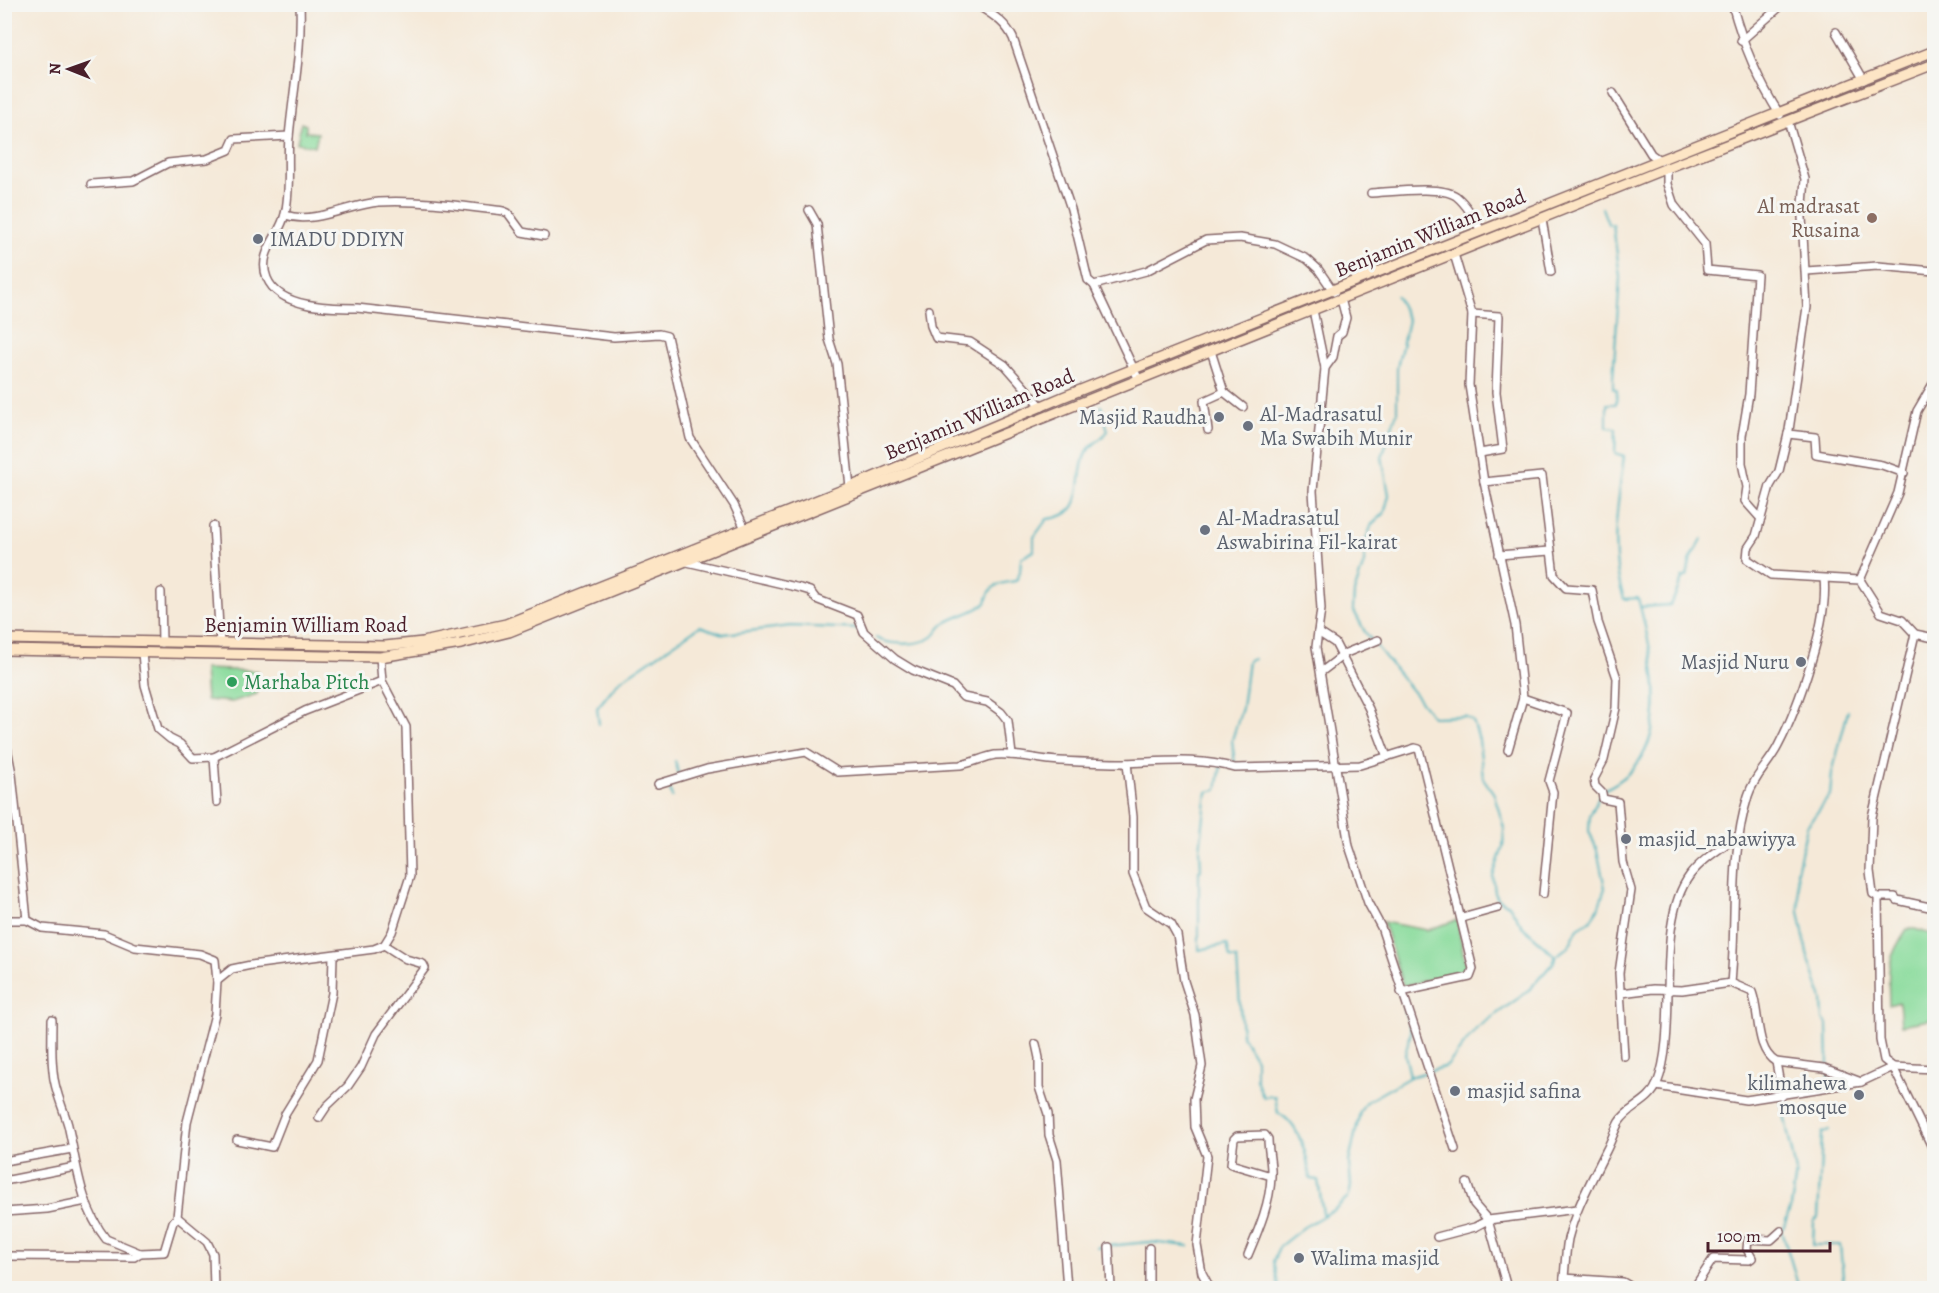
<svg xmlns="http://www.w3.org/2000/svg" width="1939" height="1293" font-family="Alegreya,serif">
<rect width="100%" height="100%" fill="#f6f6f2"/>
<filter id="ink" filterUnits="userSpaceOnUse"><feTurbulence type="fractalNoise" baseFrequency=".0167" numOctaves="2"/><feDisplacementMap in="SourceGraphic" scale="12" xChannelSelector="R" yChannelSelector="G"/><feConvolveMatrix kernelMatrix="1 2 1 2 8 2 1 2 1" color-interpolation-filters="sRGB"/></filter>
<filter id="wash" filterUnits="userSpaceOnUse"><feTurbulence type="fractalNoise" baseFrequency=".008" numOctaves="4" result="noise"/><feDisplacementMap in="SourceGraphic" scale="24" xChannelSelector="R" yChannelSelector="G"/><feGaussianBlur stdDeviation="1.35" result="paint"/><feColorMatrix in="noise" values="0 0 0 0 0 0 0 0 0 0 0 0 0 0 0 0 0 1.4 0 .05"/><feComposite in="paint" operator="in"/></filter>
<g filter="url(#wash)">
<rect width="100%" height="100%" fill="#f5e9d8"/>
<g fill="#8adb9c" stroke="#6a7d64" stroke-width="1.5">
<polygon points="301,123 306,125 306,132 318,133 315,146 297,143"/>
<polygon points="204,669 258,671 257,694 232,702 206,700"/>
<polygon points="1457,920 1466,970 1403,986 1383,922 1427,930"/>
<path d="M 1907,929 L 1915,929 L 1934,935 L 1934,1019 L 1901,1025 L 1899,1002 L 1889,1005 C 1888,969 1886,960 1907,929 Z"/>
</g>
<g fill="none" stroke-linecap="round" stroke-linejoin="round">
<g stroke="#3eaeba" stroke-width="2">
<path d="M 1602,208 L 1608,224 L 1613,225 L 1620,277 L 1613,378 L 1613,388 L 1617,390 L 1616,404 L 1607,404 L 1607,427 L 1616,428 L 1615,453 L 1624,456 C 1618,503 1608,553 1624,599 L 1638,598 C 1654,661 1680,756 1603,790"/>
<polyline points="1396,296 1408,320 1397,368 1397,412 1382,457 1389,495 1384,514 1372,524 1365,542 1364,563 1354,593 1353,609 1365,632 1433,717 1465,716 1473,721 1479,740 1483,778 1494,794 1504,828 1503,847 1493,876 1495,893 1498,899 1509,905 1522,926 1555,956"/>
<polyline points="1640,607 1671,605 1683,577 1687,577 1690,561 1702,539"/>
<path d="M 876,638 C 888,645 917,646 931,638 C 936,635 939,628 944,624 C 955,616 972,614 986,603 C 989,585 999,583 1016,581 L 1020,572 L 1021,558 L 1034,551 L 1034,537 L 1047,519 C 1089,515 1074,482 1085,455 C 1089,445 1102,439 1108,431 L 1101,406"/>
<polyline points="599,724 597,708 618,682 700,626 723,634 791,626 861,629"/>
<polyline points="675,761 679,776"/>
<path d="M 1221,765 L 1217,790 L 1207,792 L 1200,849 L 1201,870 L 1199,871 L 1199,950 L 1227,944 L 1230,958 L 1237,959 L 1242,1036 L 1256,1059 L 1256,1079 L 1263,1097 L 1275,1096 L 1278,1113 C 1299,1123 1308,1157 1310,1179 L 1318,1180 L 1323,1214"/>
<polyline points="1235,765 1232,740 1242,708 1248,661 1254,659"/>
<polyline points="668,783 672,797"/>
<polyline points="1402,1000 1411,1032 1405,1054 1410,1076"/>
<polyline points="1828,1067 1827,1024 1823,1019 1822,999 1807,953 1799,911 1797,871 1807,826 1830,795 1832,773 1848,711"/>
<polyline points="1828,1072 1829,1085"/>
<polyline points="1781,1099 1796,1172 1791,1207 1782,1231 1799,1288"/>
<polyline points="1829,1131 1822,1133 1818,1218 1814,1221 1813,1245 1840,1245 1844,1288"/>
<polyline points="1097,1247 1148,1242 1189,1246"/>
<polyline points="1279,1288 1273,1261 1280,1246 1304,1227 1335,1209 1349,1196 1351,1186 1349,1162 1360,1112 1366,1102 1410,1077 1447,1066 1477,1028 1527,992 1553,963 1556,956 1569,946 1578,928 1590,921 1598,909 1605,888 1597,850 1589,831 1590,816 1600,794"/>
</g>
</g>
</g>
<g filter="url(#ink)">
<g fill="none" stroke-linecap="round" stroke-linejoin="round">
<g stroke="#866668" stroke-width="10">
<g id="street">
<path d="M 300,4 C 302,49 293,92 289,137 C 287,161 291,190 285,214 C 280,236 257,253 267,278 C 279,308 330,308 357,308 L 614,337 L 659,334 L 667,336 L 690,438 L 734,505 L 747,533"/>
<path d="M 976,4 C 991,14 1005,21 1013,38 L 1071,209 L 1088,280 L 1094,285 L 1146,271 L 1206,240 L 1240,238 L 1275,244 L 1307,259 L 1318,269 L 1334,292"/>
<path d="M 1732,4 C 1743,45 1757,79 1780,115"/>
<polyline points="1836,32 1864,80"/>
<polyline points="1741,41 1783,4"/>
<polyline points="1613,93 1651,154 1661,161"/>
<polyline points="1788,121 1805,179 1802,217 1807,307 1789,430 1779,471 1770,486 1756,536 1748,548 1747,559 1771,575 1860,580 1881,613 1902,620 1915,634 1934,638"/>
<polyline points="1667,168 1667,184 1674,205 1705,244 1707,270 1757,275 1749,394 1742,436 1742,463 1747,487 1745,501 1761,519"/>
<polyline points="91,184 133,181 168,163 207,159 229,150 234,139 289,136"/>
<path d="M 1371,193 C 1390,192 1441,185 1456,196 C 1467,205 1474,218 1481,231"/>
<polyline points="809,210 817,224 829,339 837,364 850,487"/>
<path d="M 285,215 C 315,225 350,204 379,202 C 421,200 462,206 503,211 L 508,213 L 522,232 L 544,236"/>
<polyline points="1542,219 1551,272"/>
<polyline points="1454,254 1472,314 1469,385 1484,482 1542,476 1554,575 1566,588 1592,590 1598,622 1617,678 1616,708 1604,760 1594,779 1595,786 1602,793 1603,799 1618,802 1623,862 1631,890 1619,973 1624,1056"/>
<polyline points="1806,271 1878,266 1934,271"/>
<polyline points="1094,285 1139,380"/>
<polyline points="929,310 931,326 936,338 970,342 1005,365 1042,407"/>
<polyline points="1313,310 1325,368 1313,491 1321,609 1316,647 1349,846 1368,903 1381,927 1455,1149"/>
<polyline points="1472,314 1499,316 1496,392 1503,449 1480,453"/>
<polyline points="1211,351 1224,392 1243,407"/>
<polyline points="1325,368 1333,357 1337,336 1342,332 1346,318 1341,299"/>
<polyline points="1208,430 1204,401 1224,392"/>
<polyline points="1788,434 1815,437 1816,454 1882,465 1904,473"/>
<polyline points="1484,482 1515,625 1523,698 1508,750"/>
<polyline points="213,526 220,644"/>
<polyline points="1499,555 1550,551"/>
<polyline points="687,562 800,588 810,591 816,599 857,615 864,632 895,659 913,670 953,686 963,697 987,702 1001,712 1008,721 1012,755"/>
<polyline points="1860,580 1898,493 1917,411 1934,382"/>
<polyline points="161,592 162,643"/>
<polyline points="1318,632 1335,643 1369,709 1387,757"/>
<polyline points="1915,634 1872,817 1870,871 1873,894 1878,897 1880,1040 1884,1060 1893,1067 1934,1151"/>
<polyline points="142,653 145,685 158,729 170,739 180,744 193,758 214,757 305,711 382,681"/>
<polyline points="1321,672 1346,653 1378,640"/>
<polyline points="1523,698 1567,713 1549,781 1553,792 1543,894"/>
<polyline points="4,732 12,774 27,920 42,928 104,934 135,947 200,954 215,960 217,981 215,1014 187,1122 177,1217 207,1242 213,1254 214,1288"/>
<polyline points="214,757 217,802"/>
<polyline points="1127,763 1133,817 1133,874 1146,907 1171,924 1177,935 1184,981 1195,1015 1202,1066 1194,1099 1195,1127 1207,1156 1197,1245 1202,1273 1210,1288"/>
<path d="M 658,784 L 707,769 L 806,752 L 838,772 L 960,765 C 972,763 984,757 995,755 C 1017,753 1038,760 1060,761 C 1081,762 1103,763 1125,763 C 1162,762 1198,757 1235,768 L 1360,765 L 1415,748 L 1419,749 L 1473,969 L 1470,977 L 1401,992"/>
<polyline points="1878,897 1895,897 1897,900 1934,908"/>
<polyline points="1462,918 1498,908"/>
<polyline points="4,920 27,920"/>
<polyline points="217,981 232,969 251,965 374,949 384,945 392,932 410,876 406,727 382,681 380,657"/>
<polyline points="1621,993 1653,989 1682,990 1731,983"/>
<path d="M 52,1020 C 52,1037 51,1054 53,1071 C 54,1090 63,1107 68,1125 C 77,1164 80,1206 106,1239 L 140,1253 L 164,1252 L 173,1222 L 177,1217"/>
<polyline points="1036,1044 1039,1058 1039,1087 1048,1114 1049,1135 1057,1160 1067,1288"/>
<polyline points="1776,1062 1824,1068 1861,1082"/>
<polyline points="1656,1086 1746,1100 1861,1082 1893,1067 1934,1069"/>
<path d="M 1782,1096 L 1776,1062 C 1755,1050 1760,1013 1752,992 L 1731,983 C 1737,920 1729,857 1748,796 C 1754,776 1769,764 1778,746 C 1798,708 1829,621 1824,579"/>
<polyline points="319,1118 327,1106 348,1086 361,1067 376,1034 425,968 423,964 406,959 384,945"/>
<polyline points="237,1140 272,1147 285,1114 318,1060 332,993 333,955"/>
<polyline points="4,1161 72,1149"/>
<polyline points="4,1181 75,1167"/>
<polyline points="1467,1183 1474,1204 1488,1220 1507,1288"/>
<polyline points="4,1212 47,1209 86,1201"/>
<polyline points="1437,1237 1475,1227 1488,1220 1577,1209"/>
<polyline points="1109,1247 1111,1288"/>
<path d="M 1248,1255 C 1258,1231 1270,1204 1271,1177 C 1272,1164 1268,1151 1268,1139 L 1265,1135 L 1237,1136 L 1234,1139 L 1231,1164 L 1271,1176"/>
<polyline points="4,1256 134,1257 140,1253"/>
<polyline points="1564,1278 1623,1282 1630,1286 1659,1288"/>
<polyline points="1044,1288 1066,1286"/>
<polyline points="1149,1288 1149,1248"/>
<path d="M 1563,1288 C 1565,1272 1565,1255 1568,1239 C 1576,1207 1592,1180 1606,1151 C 1611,1142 1614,1131 1619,1122 C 1628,1107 1650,1102 1657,1084 C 1680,1026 1653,925 1690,875 C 1702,859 1723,847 1739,835"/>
<polyline points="1668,1288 1683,1288"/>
<polyline points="1694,1288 1713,1259 1749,1260 1752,1258 1747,1249 1748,1239 1771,1240 1781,1231"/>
</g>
</g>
<g stroke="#866668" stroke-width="12">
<g id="secondary">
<polyline points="4,639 385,646 423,642 506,624 850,487 1063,397 1934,51"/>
<polyline points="4,650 380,657 461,644 509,632 1667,168 1934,64"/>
</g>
</g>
<use href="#street" stroke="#fff" stroke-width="7"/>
<use href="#secondary" stroke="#fde5c5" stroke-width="9"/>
</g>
</g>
<circle fill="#8d6e63" stroke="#f6f6f2" stroke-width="2" cx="1872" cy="218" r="6"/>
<g fill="#6b7280" stroke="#f6f6f2" stroke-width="2">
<circle cx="258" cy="239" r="6"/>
<circle cx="1219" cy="417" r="6"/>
<circle cx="1248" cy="426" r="6"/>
<circle cx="1205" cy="530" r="6"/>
<circle cx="1801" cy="662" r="6"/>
<circle cx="1626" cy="839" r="6"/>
<circle cx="1455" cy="1091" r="6"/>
<circle cx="1859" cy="1095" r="6"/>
<circle cx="1299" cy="1258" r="6"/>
</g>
<circle fill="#2e9e5b" stroke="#f6f6f2" stroke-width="2" cx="232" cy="682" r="6"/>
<g text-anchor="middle" stroke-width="6" stroke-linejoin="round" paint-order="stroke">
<g font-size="21" fill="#785e54" stroke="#f6f6f2" text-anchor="end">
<text x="1860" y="213">Al madrasat<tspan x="1860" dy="24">Rusaina</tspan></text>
</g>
<g font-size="21" fill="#4a1f2b" stroke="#f6f6f2">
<text transform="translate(1430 233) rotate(-22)" y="7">Benjamin William Road</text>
<text transform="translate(979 414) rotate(-23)" y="7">Benjamin William Road</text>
<text x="306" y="632">Benjamin William Road</text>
</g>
<g font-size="21" fill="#5b616d" stroke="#f6f6f2" text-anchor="start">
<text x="270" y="246">IMADU DDIYN</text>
<text x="1260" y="421">Al-Madrasatul<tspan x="1260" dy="24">Ma Swabih Munir</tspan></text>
<text x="1207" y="424" text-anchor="end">Masjid Raudha</text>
<text x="1217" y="525">Al-Madrasatul<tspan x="1217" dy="24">Aswabirina Fil-kairat</tspan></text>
<text x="1789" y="669" text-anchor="end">Masjid Nuru</text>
<text x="1638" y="846">masjid_nabawiyya</text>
<text x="1847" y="1090" text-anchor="end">kilimahewa<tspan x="1847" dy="24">mosque</tspan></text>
<text x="1467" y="1098">masjid safina</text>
<text x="1311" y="1265">Walima masjid</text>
</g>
<g font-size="21" fill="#27864d" stroke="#f6f6f2" text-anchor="start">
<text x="244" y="689">Marhaba Pitch</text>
</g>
</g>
<rect width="1939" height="1293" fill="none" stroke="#f6f6f2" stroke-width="24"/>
<g transform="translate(69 69) rotate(271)" stroke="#f6f6f2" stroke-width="4.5" paint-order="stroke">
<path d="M0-4.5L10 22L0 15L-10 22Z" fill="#4a1f2b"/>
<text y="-9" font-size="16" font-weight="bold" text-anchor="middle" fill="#4a1f2b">N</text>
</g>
<path d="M1708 1242v9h122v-9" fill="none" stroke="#4a1f2b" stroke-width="3"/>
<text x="1717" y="1242" font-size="18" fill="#4a1f2b" stroke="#f6f6f2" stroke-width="4.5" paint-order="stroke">100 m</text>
</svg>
